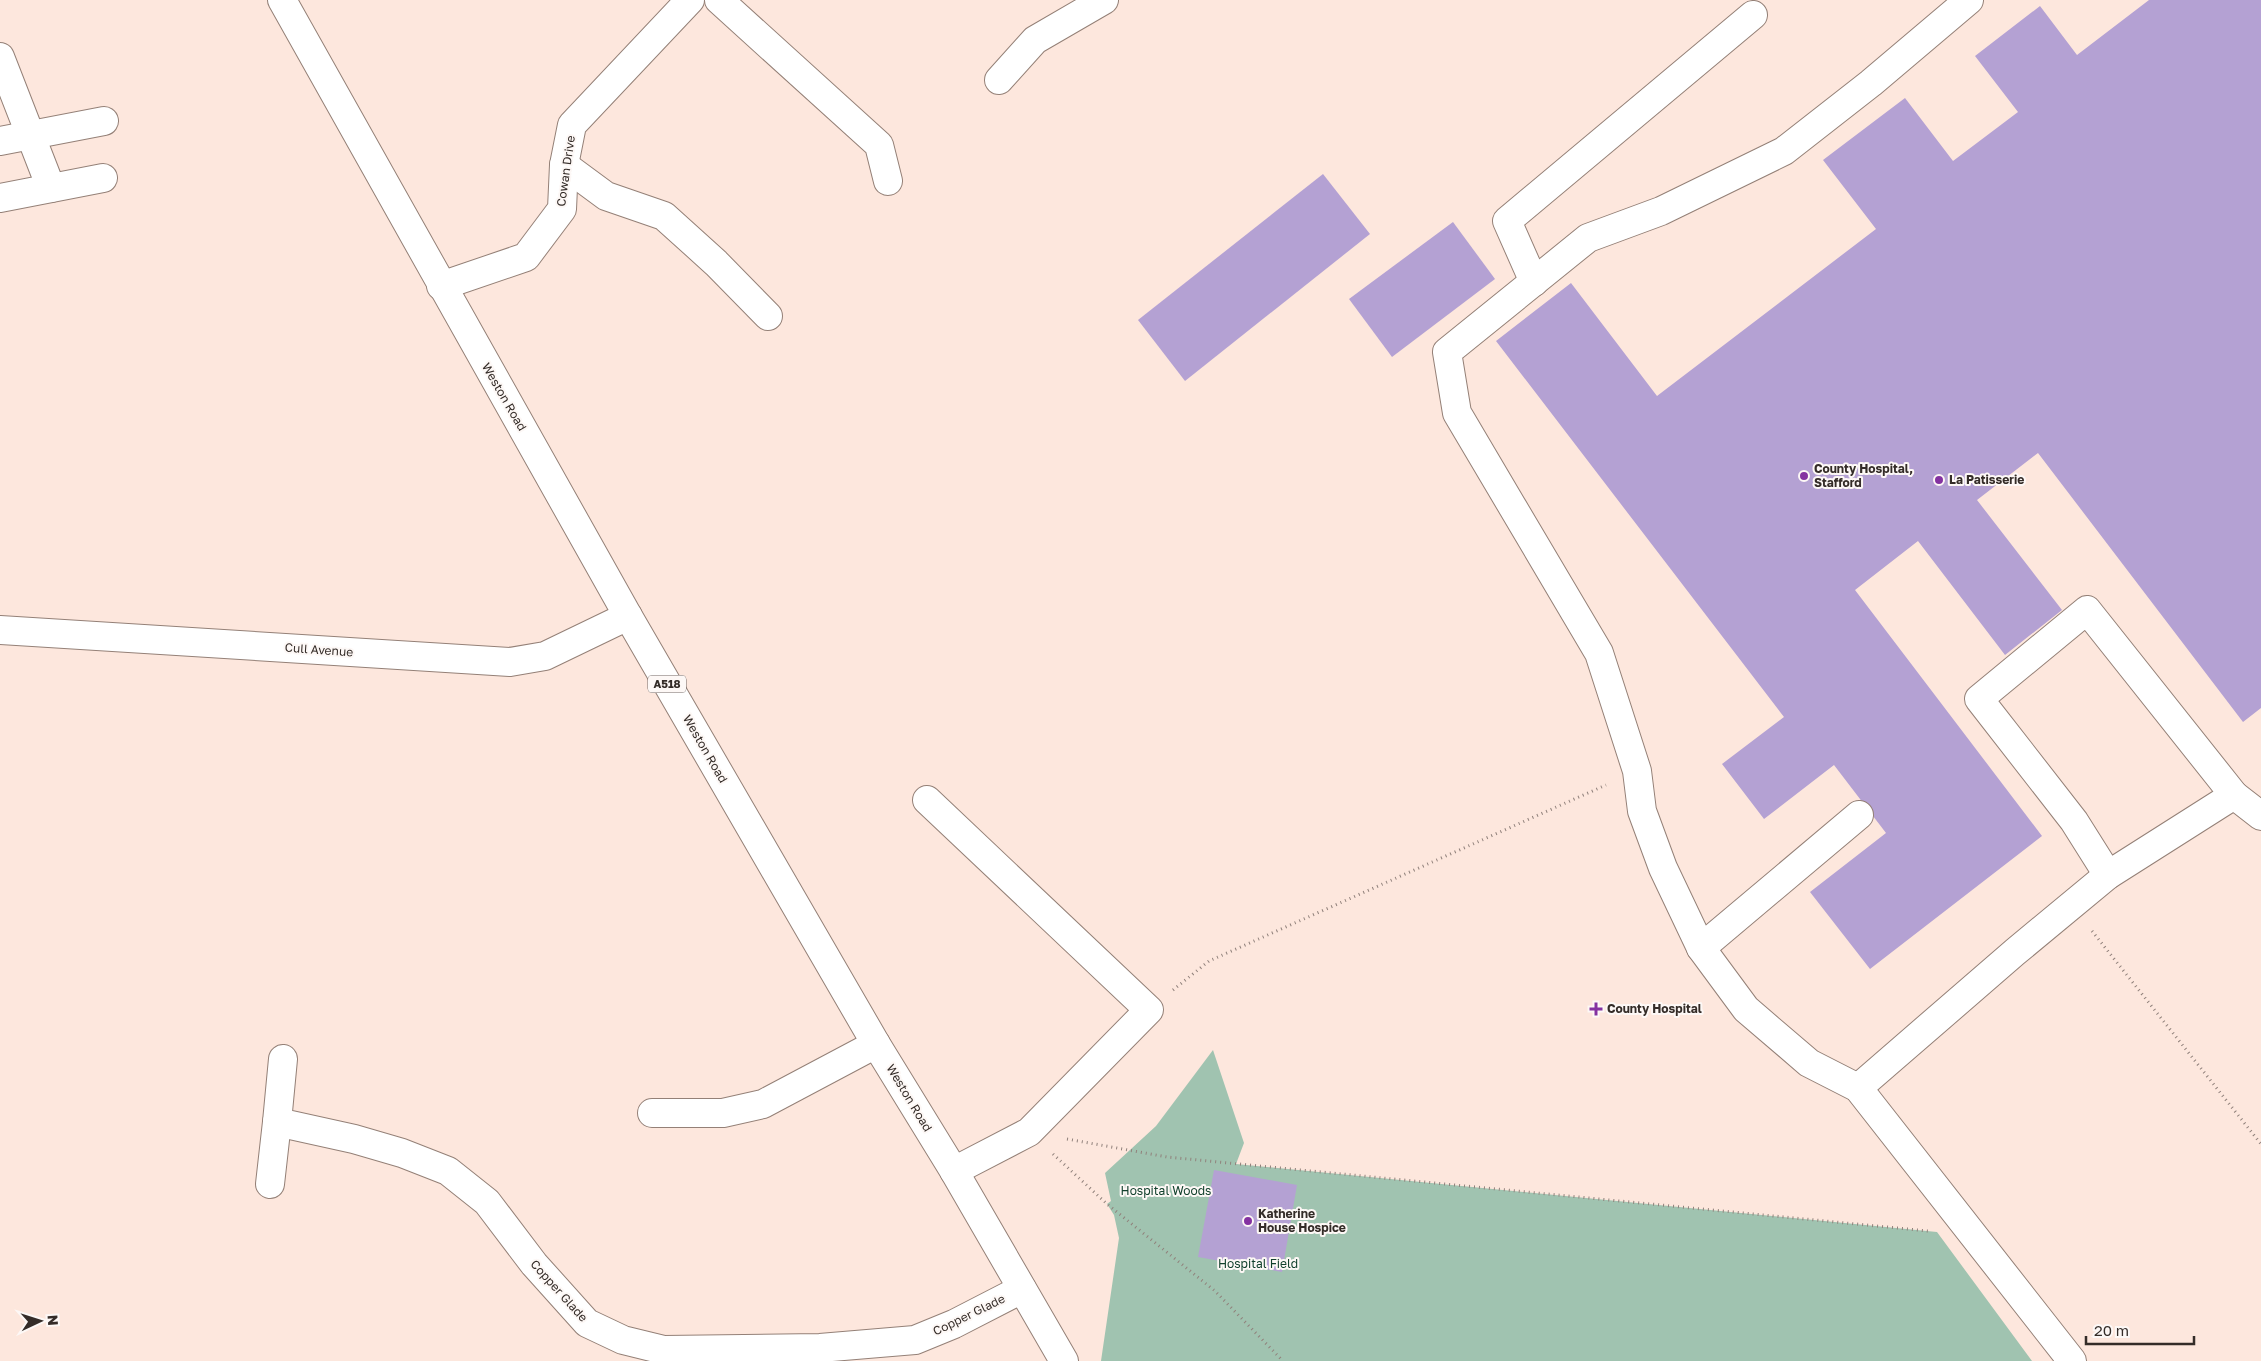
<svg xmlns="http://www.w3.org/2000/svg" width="2261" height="1361" font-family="'Golos Text',sans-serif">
<rect width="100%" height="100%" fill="#fde7dd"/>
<polygon fill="#a0c3b0" points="1213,1050 1244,1143 1236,1164 1937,1232 2032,1361 1101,1361 1119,1238 1114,1215 1107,1204 1111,1201 1105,1173 1156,1126"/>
<g fill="#b4a1d3">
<polygon points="2149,0 2261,0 2261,708 2243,722 2038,453 1977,500 2062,610 2005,655 1918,541 1855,590 2042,836 1870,969 1810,892 1886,833 1834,765 1764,819 1722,764 1784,717 1496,341 1571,283 1657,396 1876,229 1823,160 1905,98 1953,161 2018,112 1975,56 2040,6 2077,55"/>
<polygon points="1323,174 1370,234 1185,381 1138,320"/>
<polygon points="1453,222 1495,279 1392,357 1349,299"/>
<polygon points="1214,1170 1297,1185 1282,1272 1198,1257"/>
</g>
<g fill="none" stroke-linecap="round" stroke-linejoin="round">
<g stroke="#948077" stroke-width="30">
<g id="minor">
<polyline points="719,0 879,145 888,181"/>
<polyline points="1969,0 1871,83 1784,151 1661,211 1588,238 1447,352 1457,413 1599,653 1637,771 1642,811 1663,868 1701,948 1746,1009 1809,1063 1858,1088 2072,1361"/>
<polyline points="0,57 51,188"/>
<polyline points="999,80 1035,40 1104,0"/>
<polyline points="0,141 104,121"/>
<polyline points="564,165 606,196 664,216 716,263 768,316"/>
<polyline points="0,198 103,178"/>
<polyline points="1534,282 1507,221 1753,15"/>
<polyline points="441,286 526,257 562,209 564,165 572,125 690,0"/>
<polyline points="0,630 510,662 545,656 628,616"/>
<polyline points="927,800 1149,1010 1029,1132 954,1171"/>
<polyline points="2108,875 2074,821 1979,699 2087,610 2234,795"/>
<polyline points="1701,948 1859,815"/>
<polyline points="283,1059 277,1122 354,1139 402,1153 448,1171 487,1202 534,1264 587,1323 623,1340 664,1350 820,1348 915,1340 954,1324 1022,1289"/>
<polyline points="1858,1088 2015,952 2108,875 2234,795 2261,816"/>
<polyline points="652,1113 723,1113 763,1104 876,1044"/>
<polyline points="270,1184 277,1122"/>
</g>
</g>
<g stroke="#948077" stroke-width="30">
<polyline id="highway" points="282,0 628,616 876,1044 954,1171 1064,1361"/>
</g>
<g stroke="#90817b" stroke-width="3" stroke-dasharray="1 4" stroke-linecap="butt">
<polyline points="2092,931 2261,1144"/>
<polyline points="1173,990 1209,961 1606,785"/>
<polyline points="1067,1139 1167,1157 1928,1231"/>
<polyline points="1053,1154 1107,1204 1215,1291 1283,1361"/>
</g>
<use href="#minor" stroke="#fff" stroke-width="28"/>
<use href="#highway" stroke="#fff" stroke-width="28"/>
</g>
<g fill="#8432a1" stroke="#fdf8f6" stroke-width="2">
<circle cx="1804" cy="476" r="5"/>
<circle cx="1939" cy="480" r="5"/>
<path d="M1593.5 1001.5h5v5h5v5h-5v5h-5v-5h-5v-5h5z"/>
<circle cx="1248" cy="1221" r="5"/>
</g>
<g text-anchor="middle" stroke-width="4" stroke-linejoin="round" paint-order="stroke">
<rect fill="#fdf8f6" stroke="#706966" stroke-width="1" x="648" y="675.5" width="38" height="17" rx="4"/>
<g font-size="11" font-weight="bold" fill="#342c28">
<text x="667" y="688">A518</text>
</g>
<g font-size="12" fill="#342c28" stroke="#fdf8f6">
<text transform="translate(566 171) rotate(-82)" y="4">Cowan Drive</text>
<text transform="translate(504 397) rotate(60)" y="4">Weston Road</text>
<text transform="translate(319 650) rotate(4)" y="4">Cull Avenue</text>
<text transform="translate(705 749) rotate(60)" y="4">Weston Road</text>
<text transform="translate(909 1098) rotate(59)" y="4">Weston Road</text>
<text transform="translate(559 1291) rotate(48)" y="4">Copper Glade</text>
<text transform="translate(969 1315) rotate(-26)" y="4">Copper Glade</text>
</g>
<g font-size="12" font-weight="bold" fill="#342c28" stroke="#fdf8f6" text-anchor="start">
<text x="1814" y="473">County Hospital,<tspan x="1814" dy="14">Stafford</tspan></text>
<text x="1949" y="484">La Patisserie</text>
<text x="1607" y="1013">County Hospital</text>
<text x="1258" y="1218">Katherine<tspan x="1258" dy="14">House Hospice</tspan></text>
</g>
<g font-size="12" fill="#12412d" stroke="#fdf8f6">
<text x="1166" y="1195">Hospital Woods</text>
<text x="1258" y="1268">Hospital Field</text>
</g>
</g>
<g transform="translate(40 1321) rotate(86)" stroke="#fdf8f6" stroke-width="4" paint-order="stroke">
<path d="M0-4L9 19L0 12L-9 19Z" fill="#342c28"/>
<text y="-8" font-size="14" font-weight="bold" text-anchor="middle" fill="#342c28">N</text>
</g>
<path d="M2086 1336v8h108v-8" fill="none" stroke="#342c28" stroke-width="2.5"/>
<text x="2094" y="1336" font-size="15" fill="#342c28" stroke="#fdf8f6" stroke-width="4" paint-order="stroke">20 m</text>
</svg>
